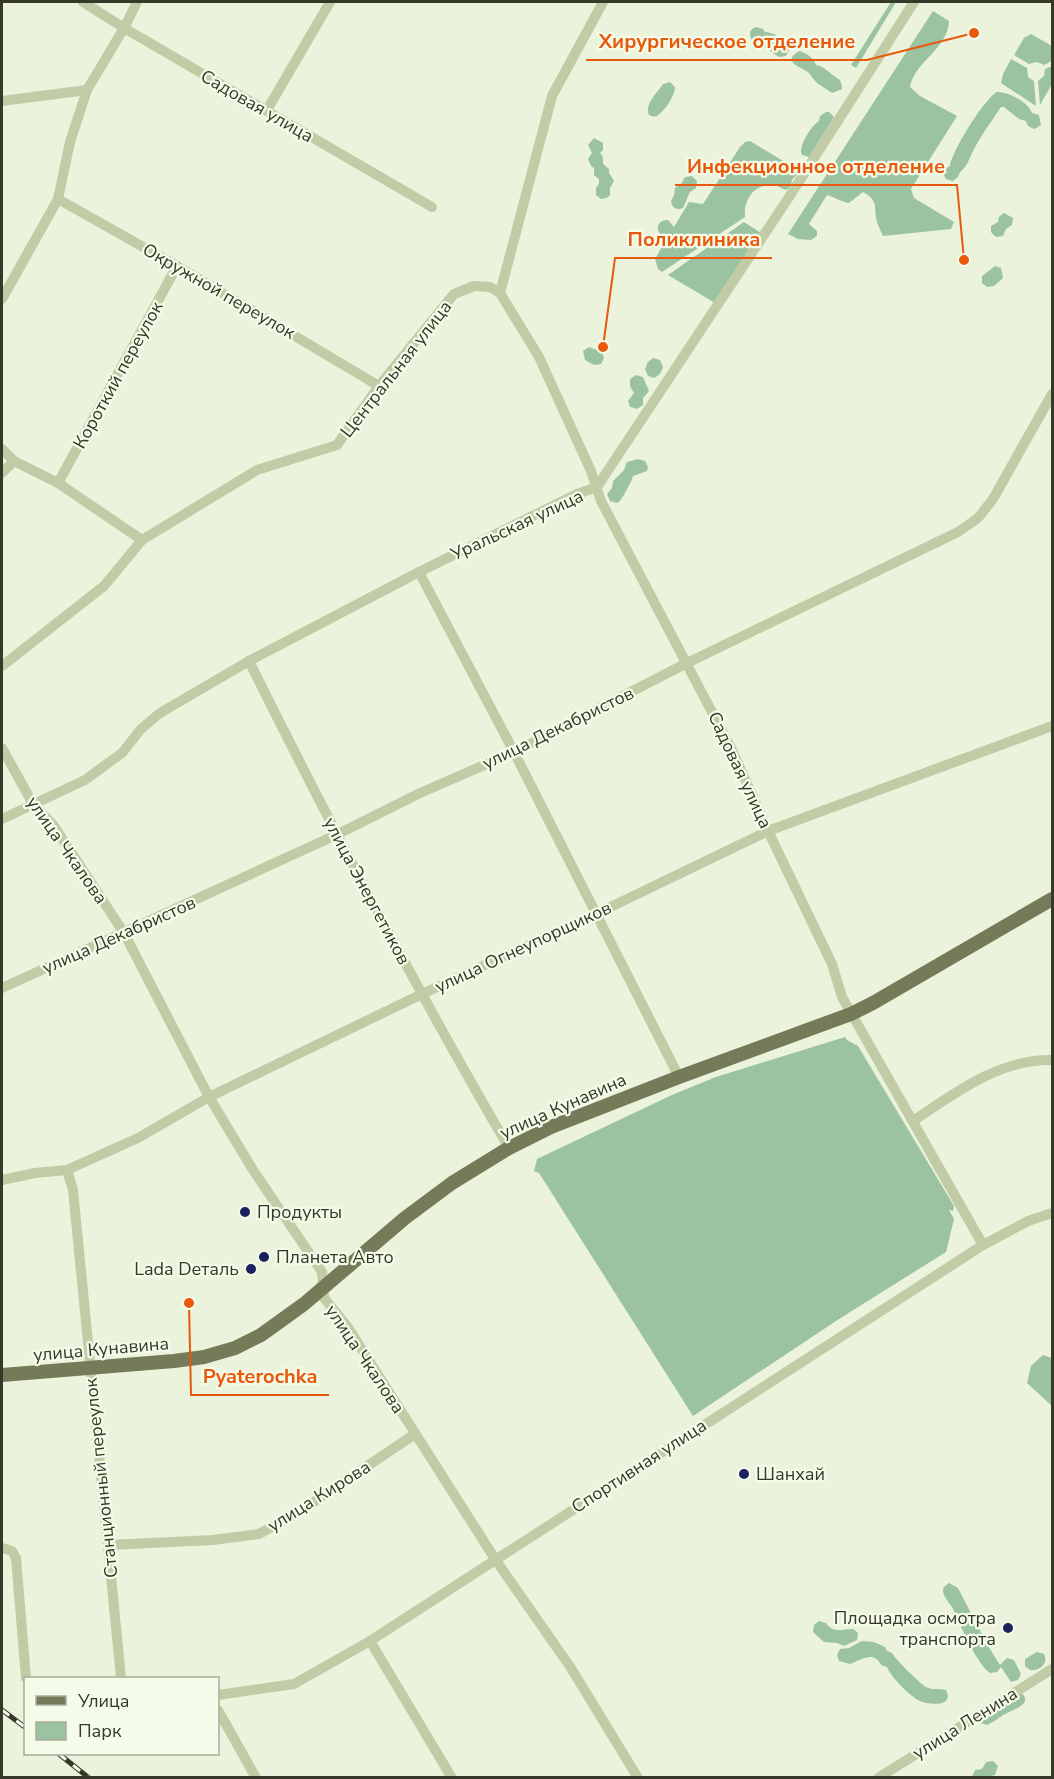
<svg xmlns="http://www.w3.org/2000/svg" width="1054" height="1779" font-family="'Nunito Sans',sans-serif">
<rect width="100%" height="100%" fill="#ebf3dc"/>
<g fill="#9bc3a2">
<polygon points="891,2 896,2 856,68 851,65"/>
<path d="M 933,11 L 949,21 C 948,49 914,62 910,87 L 920,96 L 957,116 L 911,189 L 914,198 L 954,222 L 951,229 L 883,236 C 881,231 878,226 877,222 C 873,207 880,202 863,192 L 849,203 C 841,202 835,197 827,195 L 809,224 L 817,231 L 817,236 L 811,240 L 798,239 L 788,234 Z"/>
<path d="M 756,27 L 763,29 L 765,32 C 774,32 787,41 789,50 L 786,56 L 779,57 L 763,46 L 761,42 L 752,40 C 748,34 750,29 756,27 Z"/>
<polygon points="1031,34 1052,46 1052,61 1044,65 1037,62 1029,64 1014,55 1024,38"/>
<path d="M 799,51 C 805,52 814,58 816,65 C 825,66 832,76 840,80 L 842,86 L 842,89 L 832,93 C 827,89 822,87 817,83 C 814,80 810,74 808,72 C 803,68 780,62 799,51 Z"/>
<polygon points="1011,59 1027,68 1028,77 1034,81 1036,106 1001,83 1003,74"/>
<polygon points="1052,66 1052,84 1040,105 1038,81 1044,76 1045,69"/>
<path d="M 670,82 L 675,87 C 675,95 665,111 658,115 C 654,118 652,116 649,115 C 644,104 658,92 663,84 Z"/>
<path d="M 997,92 C 1009,92 1028,102 1032,113 L 1039,115 L 1041,125 L 1035,129 C 1030,128 1027,126 1026,121 L 1019,119 L 1004,107 L 1001,107 C 989,125 976,142 968,162 C 965,169 960,170 958,177 L 953,181 L 946,179 C 942,174 944,169 950,166 C 952,151 984,99 997,92 Z"/>
<path d="M 826,112 L 829,112 L 834,117 L 809,157 L 802,155 L 801,152 C 801,143 811,126 819,121 L 820,116 Z"/>
<polygon points="594,138 603,143 603,150 600,153 603,157 603,164 609,169 609,173 614,181 610,188 610,195 607,198 601,199 596,195 596,188 599,184 599,179 594,175 594,168 591,166 588,159 592,153 588,145"/>
<path d="M 750,141 L 788,164 L 796,166 L 799,172 L 792,180 L 791,186 L 786,190 C 780,188 778,185 772,185 C 754,184 743,200 745,217 L 662,272 L 658,269 L 655,259 L 668,236 L 660,234 C 655,227 659,220 668,220 L 674,227 L 689,202 L 703,204 L 740,147 L 745,142 Z"/>
<path d="M 692,176 L 697,181 L 696,188 L 690,192 L 683,208 C 677,211 672,208 671,201 L 674,195 L 675,188 L 681,184 L 685,177 Z"/>
<polygon points="1004,213 1013,218 1012,225 1006,229 1003,236 996,237 991,232 991,226 998,222 999,217"/>
<polygon points="744,222 761,233 715,303 668,275"/>
<polygon points="995,266 1001,268 1003,278 994,286 987,287 982,283 982,276"/>
<polygon points="589,347 602,352 604,358 601,364 594,365 585,360 583,351"/>
<polygon points="653,358 660,360 663,367 660,374 654,378 648,376 645,369 648,362"/>
<polygon points="636,375 643,377 649,391 643,398 643,405 637,409 630,407 628,401 634,393 630,386 630,379"/>
<path d="M 638,459 L 645,461 L 648,467 L 647,471 L 633,476 C 633,479 622,499 620,501 L 617,503 L 610,501 L 607,494 L 612,488 L 613,481 L 624,470 L 627,462 Z"/>
<polygon points="845,1037 847,1040 858,1046 954,1206 953,1211 949,1210 954,1219 946,1252 839,1319 693,1416 539,1173 534,1171 537,1159 674,1094 716,1077"/>
<polygon points="1043,1355 1052,1358 1052,1406 1027,1383 1031,1366"/>
<path d="M 949,1583 L 958,1588 L 988,1646 L 1000,1665 L 1007,1658 L 1014,1660 L 1021,1674 L 1018,1680 L 1011,1682 L 1001,1667 L 997,1672 L 990,1673 C 977,1664 961,1627 954,1611 C 952,1605 944,1599 943,1591 C 943,1590 943,1588 944,1587 Z"/>
<path d="M 819,1621 L 826,1623 C 833,1634 843,1629 853,1629 L 858,1633 L 857,1640 L 844,1646 L 837,1643 L 824,1642 L 813,1632 L 814,1625 Z"/>
<path d="M 862,1641 L 874,1642 L 885,1647 L 887,1651 L 892,1653 C 894,1658 922,1686 928,1688 C 934,1690 940,1688 946,1690 C 955,1708 927,1705 918,1700 C 909,1695 890,1676 887,1667 L 881,1665 C 874,1650 861,1660 850,1664 L 839,1661 L 837,1655 L 840,1649 L 849,1648 Z"/>
<path d="M 1037,1652 L 1044,1654 C 1049,1664 1039,1671 1030,1670 L 1025,1666 L 1025,1659 Z"/>
<path d="M 1020,1692 C 1036,1704 1011,1710 1003,1715 C 998,1719 993,1722 987,1725 L 981,1723 L 979,1720 Z"/>
<polygon points="993,1761 998,1766 995,1775 987,1777 972,1777 975,1770 982,1769 986,1762"/>
</g>
<g fill="none" stroke-linecap="round" stroke-linejoin="round">
<g stroke="#c1cca7" stroke-width="10">
<polyline points="83,2 124,28 432,207"/>
<polyline points="2,101 87,90"/>
<polyline points="267,110 330,2"/>
<polyline points="58,199 177,266 379,386"/>
<polyline points="500,293 552,96 603,2"/>
<polyline points="2,299 58,199 70,142 87,90 124,28 137,2"/>
<polyline points="2,449 14,461 58,483 142,540"/>
<polyline points="2,473 14,461"/>
<polyline points="58,483 177,266"/>
<polyline points="419,572 514,752 679,1077"/>
<path d="M 249,661 C 331,826 416,989 509,1148"/>
<polyline points="2,666 104,586 142,540 257,470 337,445 379,386 454,294 474,286 490,287 500,293 539,357 591,471 601,501 733,752 768,831 832,964 842,997 983,1245"/>
<polyline points="2,748 33,804 54,826 124,933 209,1097 253,1170 322,1272 324,1298 347,1326 495,1559 571,1668 638,1778"/>
<polyline points="2,819 85,780 122,753 141,729 160,713 249,661 419,572 577,494 597,487 791,194 914,2"/>
<polyline points="2,988 336,835 418,794 514,752 687,663 958,532 978,518 993,499 1052,394"/>
<path d="M 913,1121 C 955,1093 999,1059 1052,1060"/>
<polyline points="67,1170 73,1190 121,1678"/>
<polyline points="2,1180 35,1173 67,1170 138,1138 209,1097 422,994 596,914 768,831 1052,726"/>
<polyline points="108,1545 213,1540 259,1534 299,1512 415,1434"/>
<polyline points="2,1548 12,1551 16,1558 26,1678"/>
<polyline points="370,1641 452,1778"/>
<polyline points="218,1695 294,1684 370,1641 983,1245 1028,1221 1052,1213"/>
<polyline points="218,1710 256,1778"/>
<polyline points="878,1778 1052,1669"/>
</g>
<polyline stroke="#757b58" stroke-width="14" points="2,1375 174,1361 204,1357 235,1348 261,1335 304,1304 405,1218 452,1183 509,1148 551,1127 679,1077 851,1014 873,1003 1052,899"/>
<g stroke="#363828" stroke-width="5">
<g id="rail">
<polyline points="2,1710 26,1728"/>
<polyline points="59,1754 89,1778"/>
</g>
</g>
<use href="#rail" stroke="#f4fbe9" stroke-width="3" stroke-dasharray="9" stroke-linecap="butt"/>
</g>
<g fill="#1b215c" stroke="#f4fbe9" stroke-width="2">
<circle cx="245" cy="1212" r="6"/>
<circle cx="264" cy="1257" r="6"/>
<circle cx="251" cy="1269" r="6"/>
<circle cx="744" cy="1474" r="6"/>
<circle cx="1008" cy="1628" r="6"/>
</g>
<g text-anchor="middle" stroke-width="4.5" stroke-linejoin="round" paint-order="stroke">
<g font-size="18" fill="#363828" stroke="#f4fbe9">
<text transform="translate(257 106) rotate(30)" y="6">Садовая улица</text>
<text transform="translate(219 291) rotate(30)" y="6">Окружной переулок</text>
<text transform="translate(396 369) rotate(-52)" y="6">Центральная улица</text>
<text transform="translate(118 375) rotate(-61)" y="6">Короткий переулок</text>
<text transform="translate(517 525) rotate(-25)" y="6">Уральская улица</text>
<text transform="translate(558 728) rotate(-26)" y="6">улица Декабристов</text>
<text transform="translate(740 770) rotate(65)" y="6">Садовая улица</text>
<text transform="translate(67 850) rotate(55)" y="6">улица Чкалова</text>
<text transform="translate(367 891) rotate(62)" y="6">улица Энергетиков</text>
<text transform="translate(119 935) rotate(-24)" y="6">улица Декабристов</text>
<text transform="translate(523 947) rotate(-25)" y="6">улица Огнеупорщиков</text>
<text transform="translate(563 1106) rotate(-24)" y="6">улица Кунавина</text>
<text transform="translate(101 1349) rotate(-5)" y="6">улица Кунавина</text>
<text transform="translate(365 1359) rotate(56)" y="6">улица Чкалова</text>
<text transform="translate(639 1466) rotate(-33)" y="6">Спортивная улица</text>
<text transform="translate(101 1478) rotate(-96)" y="6">Станционный переулок</text>
<text transform="translate(319 1496) rotate(-32)" y="6">улица Кирова</text>
<text transform="translate(965 1723) rotate(-32)" y="6">улица Ленина</text>
</g>
<g font-size="18" fill="#363828" stroke="#f4fbe9" text-anchor="start">
<text x="257" y="1218">Продукты</text>
<text x="276" y="1263">Планета Авто</text>
<text x="239" y="1275" text-anchor="end">Lada Dеталь</text>
<text x="756" y="1480">Шанхай</text>
<text x="996" y="1624" text-anchor="end">Площадка осмотра<tspan x="996" dy="21">транспорта</tspan></text>
</g>
</g>
<path fill="none" stroke="#e8590c" stroke-width="2" d="M974 33L867 60H586M964 260L957 185H675M603 347L615 258H772M189 1303L191 1395H329"/>
<g fill="#e8590c" stroke="#f4fbe9" stroke-width="2">
<circle cx="974" cy="33" r="6"/>
<circle cx="964" cy="260" r="6"/>
<circle cx="603" cy="347" r="6"/>
<circle cx="189" cy="1303" r="6"/>
</g>
<g font-size="20" text-anchor="middle" font-weight="bold" fill="#e8590c" stroke="#f4fbe9" stroke-width="4.5" stroke-linejoin="round" paint-order="stroke">
<text x="727" y="48">Хирургическое отделение</text>
<text x="816" y="173">Инфекционное отделение</text>
<text x="694" y="246">Поликлиника</text>
<text x="260" y="1383">Pyaterochka</text>
</g>
<rect width="1054" height="1779" fill="none" stroke="#363828" stroke-width="6"/>
<rect x="24" y="1677" width="195" height="78" fill="#f4fbe9" stroke="#a8ad9c" stroke-width="1.5"/>
<rect x="36" y="1696" width="30" height="9" fill="#757b58" stroke="#a8ad9c" stroke-width="1.5"/>
<text x="78" y="1707" font-size="18" fill="#363828">Улица</text>
<rect x="36" y="1722" width="30" height="18" fill="#9bc3a2" stroke="#a8ad9c" stroke-width="1.5"/>
<text x="78" y="1737" font-size="18" fill="#363828">Парк</text>
</svg>
